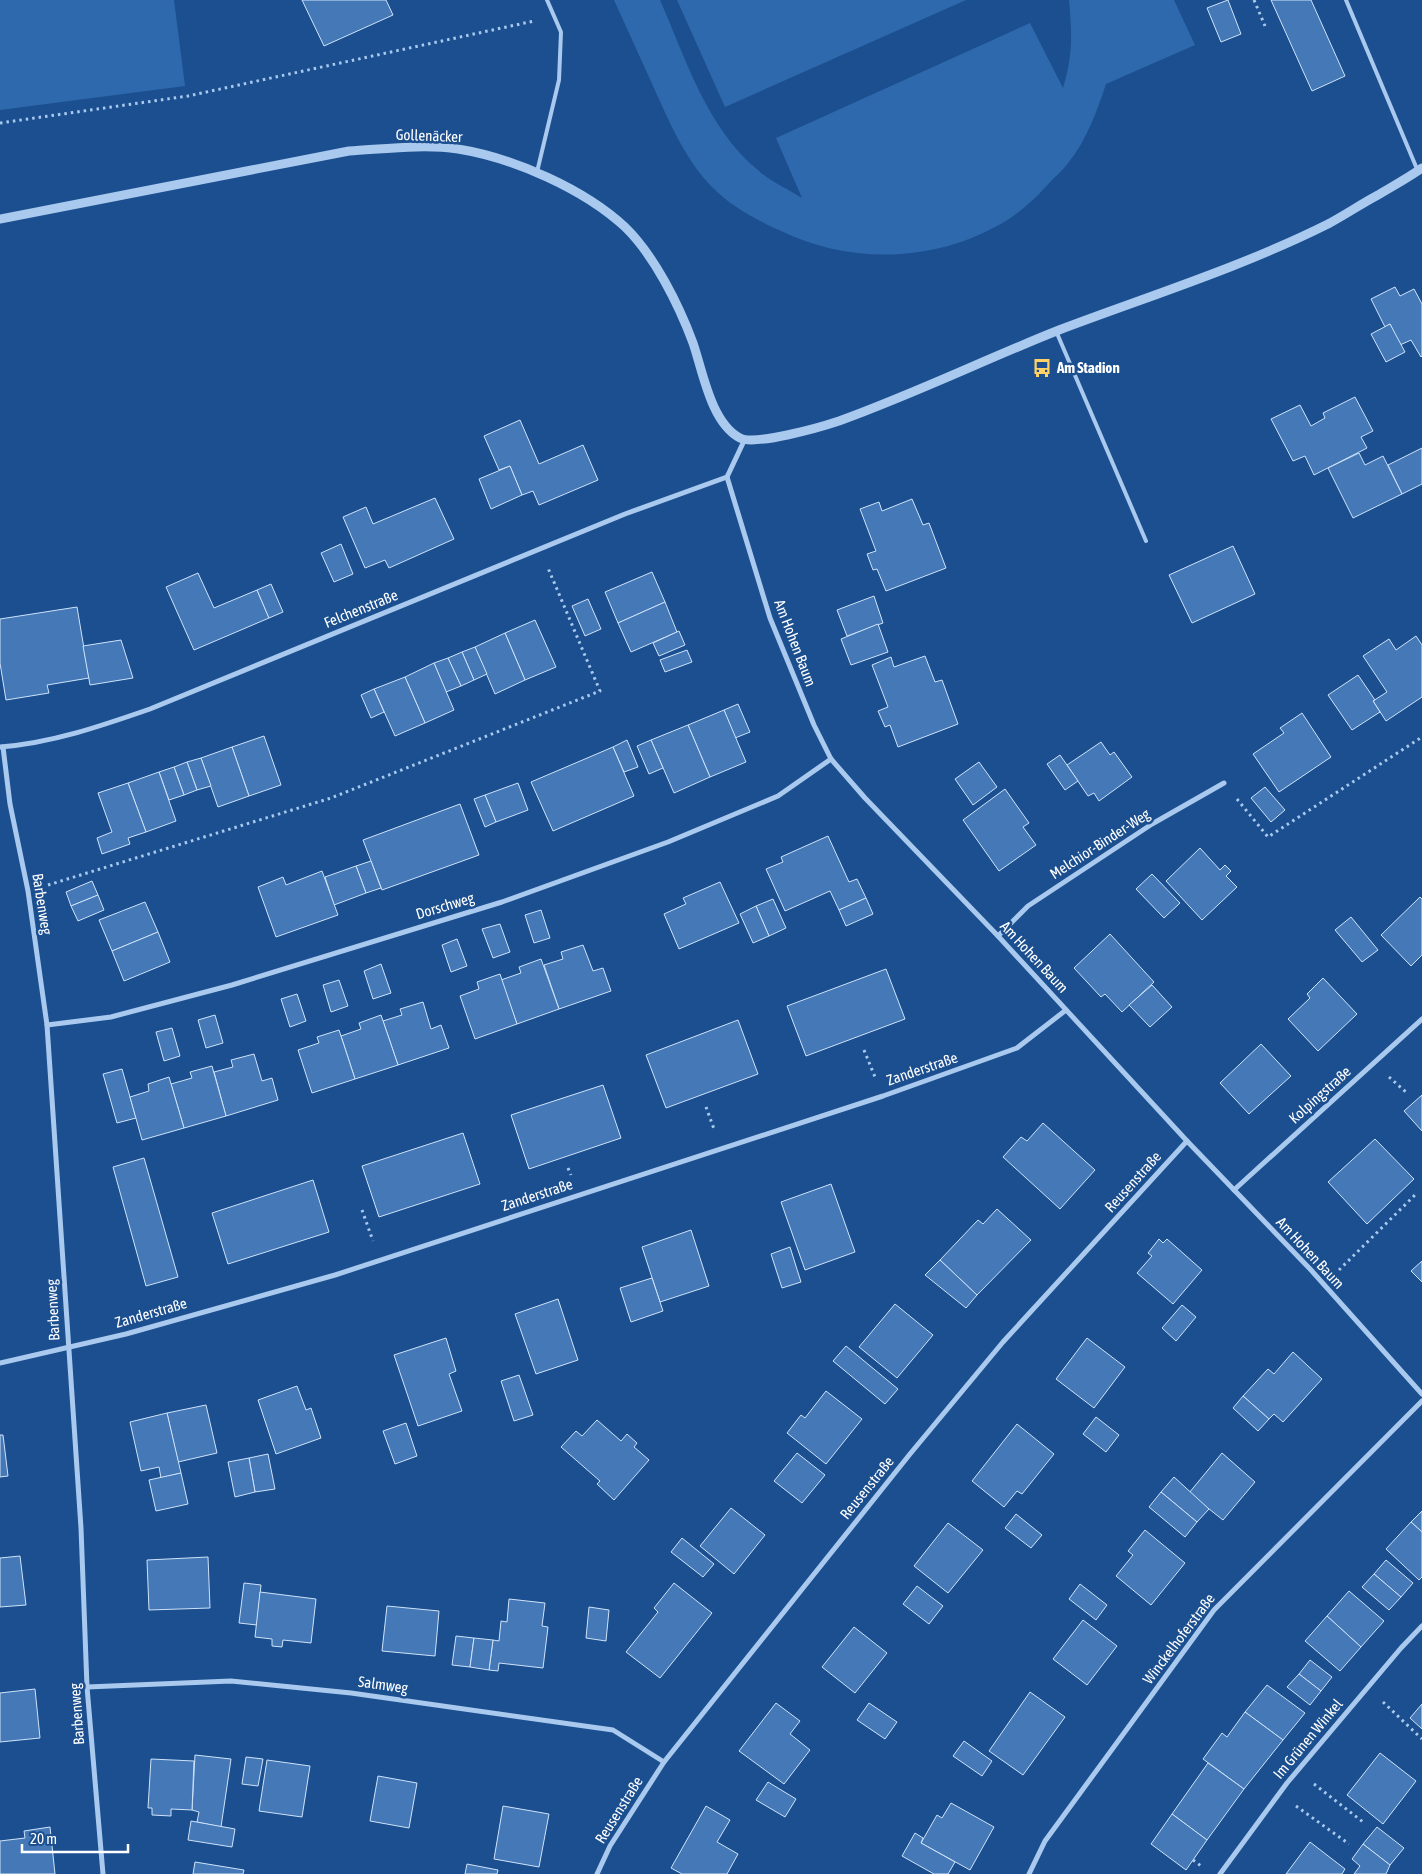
<svg xmlns="http://www.w3.org/2000/svg" width="1422" height="1874" font-family="'Asap Condensed',sans-serif">
<rect width="100%" height="100%" fill="#1b4f8f"/>
<g fill="#2e69ad">
<polygon points="0,0 174,0 185,86 0,110"/>
<path d="M 614,0 L 660,0 C 686,59 707,129 759,171 C 771,182 788,189 802,198 L 776,138 L 1030,23 L 1063,88 C 1073,55 1072,34 1069,0 L 1174,0 L 1195,45 L 1106,84 C 1097,111 1087,139 1069,162 C 1064,169 1057,175 1051,181 C 1039,195 1024,209 1009,219 C 941,262 853,266 781,231 C 758,221 729,205 712,187 C 684,158 669,121 653,86 C 640,57 627,29 614,0 Z"/>
<polygon points="677,0 966,0 725,107"/>
</g>
<g fill="#4478b7" stroke="#cfe3fa">
<polygon points="302,0 386,0 393,15 324,46"/>
<polygon points="1228,0 1241,34 1221,42 1207,8"/>
<polygon points="1271,0 1311,0 1345,76 1312,91"/>
<polygon points="1395,287 1400,296 1414,289 1422,304 1422,356 1421,357 1411,340 1400,345 1390,324 1385,327 1371,299"/>
<polygon points="1390,324 1405,352 1386,362 1371,334"/>
<polygon points="1355,397 1373,431 1361,437 1367,448 1314,475 1305,456 1293,461 1271,419 1300,405 1311,426 1325,418 1323,413"/>
<polygon points="520,420 539,464 583,445 598,480 539,505 533,491 522,495 510,466 499,470 484,436"/>
<polygon points="1422,448 1422,484 1402,494 1388,465"/>
<polygon points="1359,453 1365,465 1383,456 1402,494 1353,518 1328,468"/>
<polygon points="510,466 522,495 491,509 479,479"/>
<polygon points="435,498 454,539 389,568 385,560 365,568 343,517 366,507 373,524"/>
<polygon points="912,499 923,525 929,523 946,568 886,591 877,569 873,570 867,554 876,551 860,509 879,502 882,511"/>
<polygon points="341,544 353,574 334,582 321,553"/>
<polygon points="1233,546 1255,594 1192,623 1169,575"/>
<polygon points="652,572 665,602 618,623 605,592"/>
<polygon points="198,573 214,608 257,590 269,618 194,650 166,587"/>
<polygon points="271,584 283,612 269,618 257,590"/>
<polygon points="874,596 883,623 847,636 837,610"/>
<polygon points="588,599 601,629 585,636 572,606"/>
<polygon points="665,602 677,632 631,652 618,623"/>
<polygon points="77,607 89,678 47,685 49,693 6,700 0,663 0,619"/>
<polygon points="535,620 556,667 525,680 505,633"/>
<polygon points="878,624 888,652 851,665 841,639"/>
<polygon points="679,631 685,645 659,656 653,643"/>
<polygon points="505,633 525,680 495,694 475,647"/>
<polygon points="1416,636 1422,645 1422,697 1386,721 1373,701 1387,692 1363,656 1389,639 1396,650"/>
<polygon points="121,640 133,678 90,685 83,646"/>
<polygon points="475,647 487,674 474,680 462,652"/>
<polygon points="687,650 692,662 665,672 660,660"/>
<polygon points="462,652 474,680 461,686 448,658"/>
<polygon points="925,656 935,682 942,680 958,724 898,747 890,725 885,727 878,711 888,707 872,665 891,657 894,667"/>
<polygon points="448,658 461,686 446,692 434,663"/>
<polygon points="434,663 454,710 425,723 405,677"/>
<polygon points="1358,675 1375,700 1373,701 1380,712 1352,730 1328,695"/>
<polygon points="405,677 425,723 395,736 374,689"/>
<polygon points="374,689 384,712 371,718 361,695"/>
<polygon points="738,704 750,732 735,738 724,710"/>
<polygon points="724,710 746,762 710,777 688,725"/>
<polygon points="1302,713 1331,757 1279,792 1253,754 1284,733 1280,728"/>
<polygon points="688,725 710,777 674,793 651,740"/>
<polygon points="264,736 281,785 249,796 232,747"/>
<polygon points="627,740 638,767 624,772 613,747"/>
<polygon points="651,740 663,768 649,774 637,746"/>
<polygon points="1101,742 1110,755 1114,752 1132,777 1099,801 1094,793 1088,796 1067,765"/>
<polygon points="232,747 249,796 218,807 201,758"/>
<polygon points="613,747 634,796 553,831 531,782"/>
<polygon points="1060,755 1078,781 1065,790 1047,764"/>
<polygon points="201,758 211,786 197,790 187,762"/>
<polygon points="187,762 197,790 184,795 174,767"/>
<polygon points="979,762 997,787 973,805 955,779"/>
<polygon points="174,767 184,795 169,800 159,772"/>
<polygon points="159,772 176,821 146,832 128,783"/>
<polygon points="128,783 146,832 128,838 130,844 102,854 97,838 112,832 98,793"/>
<polygon points="518,783 528,810 496,822 485,795"/>
<polygon points="1265,787 1285,810 1271,822 1251,798"/>
<polygon points="1005,789 1029,823 1023,827 1036,845 999,871 963,820"/>
<polygon points="485,795 496,822 485,827 474,799"/>
<polygon points="460,804 479,855 382,890 363,840"/>
<polygon points="828,836 849,882 857,879 866,898 839,910 830,891 785,911 766,869 783,862 781,857"/>
<polygon points="1200,848 1220,870 1225,865 1231,871 1226,876 1237,887 1202,920 1166,881"/>
<polygon points="371,861 381,888 366,893 356,866"/>
<polygon points="356,866 366,893 334,905 325,877"/>
<polygon points="322,871 338,915 276,937 258,887 283,877 286,885"/>
<polygon points="1152,874 1180,903 1164,918 1136,889"/>
<polygon points="92,881 98,895 71,906 66,892"/>
<polygon points="720,882 739,923 679,949 664,914 686,904 683,898"/>
<polygon points="98,895 104,910 78,921 71,906"/>
<polygon points="1420,897 1422,899 1422,955 1411,966 1381,935"/>
<polygon points="866,898 873,914 846,926 839,910"/>
<polygon points="773,899 786,928 769,936 756,906"/>
<polygon points="145,902 158,932 112,951 99,920"/>
<polygon points="756,906 769,936 753,943 740,914"/>
<polygon points="541,910 550,938 534,943 525,915"/>
<polygon points="1351,917 1378,950 1362,962 1335,930"/>
<polygon points="500,924 510,952 493,958 482,929"/>
<polygon points="158,932 170,962 124,981 112,951"/>
<polygon points="1110,934 1154,982 1122,1012 1105,994 1101,997 1074,968"/>
<polygon points="457,939 467,966 451,972 442,945"/>
<polygon points="583,945 593,971 603,968 611,991 559,1009 544,965 563,959 561,952"/>
<polygon points="541,959 559,1009 517,1024 501,980 521,973 519,967"/>
<polygon points="381,964 391,993 373,999 364,971"/>
<polygon points="886,969 905,1019 806,1056 787,1006"/>
<polygon points="500,974 517,1024 475,1039 460,996 479,989 477,982"/>
<polygon points="1323,978 1357,1014 1318,1051 1288,1019 1310,998 1307,994"/>
<polygon points="339,980 348,1006 331,1012 323,985"/>
<polygon points="1152,985 1172,1007 1150,1027 1129,1005"/>
<polygon points="297,994 306,1021 290,1027 281,999"/>
<polygon points="423,1002 431,1029 441,1025 449,1048 398,1065 383,1021 402,1015 400,1009"/>
<polygon points="215,1015 223,1043 206,1048 198,1020"/>
<polygon points="381,1015 398,1065 355,1079 341,1036 361,1029 359,1023"/>
<polygon points="738,1020 758,1074 666,1108 646,1055"/>
<polygon points="172,1028 180,1056 164,1061 156,1032"/>
<polygon points="339,1030 355,1079 312,1093 298,1050 319,1043 317,1037"/>
<polygon points="1261,1044 1291,1076 1249,1114 1220,1083"/>
<polygon points="254,1054 262,1081 272,1078 278,1100 226,1116 214,1072 233,1067 231,1060"/>
<polygon points="212,1066 226,1116 184,1128 171,1084 192,1078 190,1072"/>
<polygon points="122,1069 136,1118 117,1123 103,1074"/>
<polygon points="169,1077 184,1128 142,1140 130,1097 149,1091 148,1084"/>
<polygon points="603,1085 621,1138 529,1169 511,1115"/>
<polygon points="1422,1095 1422,1131 1404,1111"/>
<polygon points="1043,1123 1095,1170 1060,1209 1003,1157 1021,1137 1027,1141"/>
<polygon points="463,1133 480,1184 379,1217 362,1166"/>
<polygon points="1375,1139 1414,1179 1367,1224 1328,1182"/>
<polygon points="144,1158 178,1277 146,1286 113,1167"/>
<polygon points="313,1180 329,1232 228,1264 212,1213"/>
<polygon points="831,1184 855,1252 805,1270 781,1202"/>
<polygon points="997,1209 1031,1240 977,1295 940,1260 978,1220 983,1224"/>
<polygon points="691,1230 709,1286 660,1302 642,1247"/>
<polygon points="1159,1239 1163,1243 1167,1239 1202,1270 1173,1304 1137,1273 1152,1256 1148,1253"/>
<polygon points="790,1247 801,1282 782,1288 771,1254"/>
<polygon points="940,1260 977,1295 966,1308 925,1275"/>
<polygon points="1422,1261 1422,1282 1411,1271"/>
<polygon points="652,1278 663,1311 631,1322 620,1288"/>
<polygon points="558,1299 578,1360 536,1374 515,1314"/>
<polygon points="895,1304 933,1335 897,1378 859,1347"/>
<polygon points="1182,1305 1196,1317 1176,1341 1162,1328"/>
<polygon points="446,1338 456,1371 449,1374 462,1411 418,1426 394,1355"/>
<polygon points="1087,1338 1125,1367 1094,1408 1056,1379"/>
<polygon points="846,1346 898,1389 885,1404 833,1361"/>
<polygon points="1293,1352 1322,1379 1283,1422 1274,1414 1269,1419 1243,1396 1268,1369 1274,1374"/>
<polygon points="519,1375 533,1415 514,1421 501,1381"/>
<polygon points="297,1386 306,1410 311,1408 321,1438 276,1454 258,1400"/>
<polygon points="826,1391 862,1419 826,1464 787,1433 801,1415 805,1418"/>
<polygon points="1243,1396 1269,1419 1258,1431 1233,1408"/>
<polygon points="206,1405 217,1453 178,1462 167,1413"/>
<polygon points="167,1413 181,1473 161,1478 159,1467 141,1471 130,1422"/>
<polygon points="1096,1417 1119,1435 1106,1452 1083,1434"/>
<polygon points="597,1420 621,1441 627,1434 637,1443 634,1447 649,1460 614,1500 597,1484 600,1481 561,1447 576,1431 582,1436"/>
<polygon points="406,1423 417,1456 395,1464 383,1431"/>
<polygon points="1017,1424 1054,1454 1022,1494 1017,1491 1004,1507 972,1481"/>
<polygon points="0,1435 3,1435 8,1476 0,1477"/>
<polygon points="797,1453 825,1475 802,1503 774,1481"/>
<polygon points="1222,1453 1255,1482 1223,1520 1189,1493"/>
<polygon points="268,1454 275,1489 255,1492 249,1458"/>
<polygon points="249,1458 255,1492 235,1497 228,1462"/>
<polygon points="181,1473 188,1504 156,1511 149,1480"/>
<polygon points="1174,1477 1209,1509 1197,1522 1161,1492"/>
<polygon points="1161,1492 1197,1522 1185,1537 1149,1507"/>
<polygon points="731,1508 765,1535 734,1574 700,1546"/>
<polygon points="1422,1511 1422,1532 1411,1522"/>
<polygon points="1016,1514 1042,1535 1031,1548 1005,1528"/>
<polygon points="1411,1522 1422,1532 1422,1577 1419,1580 1386,1549"/>
<polygon points="948,1523 983,1550 948,1593 914,1566"/>
<polygon points="1145,1530 1185,1563 1151,1605 1116,1576 1133,1555 1128,1551"/>
<polygon points="682,1538 714,1564 703,1577 671,1552"/>
<polygon points="20,1556 26,1605 0,1607 0,1558"/>
<polygon points="208,1557 210,1608 149,1610 147,1560"/>
<polygon points="1386,1560 1413,1583 1401,1597 1374,1574"/>
<polygon points="1374,1574 1401,1597 1389,1610 1362,1587"/>
<polygon points="244,1583 261,1585 257,1625 239,1623"/>
<polygon points="674,1583 712,1613 660,1678 626,1652 658,1612 654,1608"/>
<polygon points="1080,1584 1107,1605 1096,1620 1069,1599"/>
<polygon points="917,1586 943,1606 929,1624 903,1604"/>
<polygon points="1349,1591 1384,1621 1361,1647 1327,1616"/>
<polygon points="260,1592 316,1599 311,1643 283,1640 282,1647 272,1646 272,1639 255,1637"/>
<polygon points="509,1599 545,1603 542,1626 548,1627 543,1668 499,1663 498,1671 489,1670 493,1640 499,1641 501,1621 507,1622"/>
<polygon points="387,1606 439,1611 435,1656 382,1651"/>
<polygon points="589,1607 609,1610 606,1641 586,1638"/>
<polygon points="1327,1616 1361,1647 1340,1671 1305,1641"/>
<polygon points="1083,1620 1117,1646 1087,1685 1053,1659"/>
<polygon points="854,1627 887,1653 855,1693 822,1667"/>
<polygon points="456,1636 474,1638 470,1667 452,1665"/>
<polygon points="474,1638 493,1640 489,1670 470,1667"/>
<polygon points="1310,1660 1332,1677 1321,1691 1299,1674"/>
<polygon points="1299,1674 1321,1691 1310,1705 1287,1687"/>
<polygon points="1267,1685 1305,1713 1283,1740 1245,1712"/>
<polygon points="35,1689 40,1738 0,1742 0,1693"/>
<polygon points="1030,1692 1065,1717 1023,1775 989,1751"/>
<polygon points="776,1703 800,1721 790,1734 810,1750 784,1784 739,1751"/>
<polygon points="869,1703 897,1722 885,1739 857,1720"/>
<polygon points="1422,1704 1422,1729 1410,1718"/>
<polygon points="1245,1712 1283,1740 1244,1789 1203,1759 1222,1733 1227,1737"/>
<polygon points="964,1741 992,1761 982,1776 953,1756"/>
<polygon points="1380,1753 1416,1781 1383,1824 1347,1795"/>
<polygon points="195,1755 231,1759 221,1827 197,1822 199,1812 192,1810"/>
<polygon points="246,1757 263,1759 258,1786 242,1784"/>
<polygon points="151,1759 194,1761 192,1810 171,1809 171,1816 152,1815 152,1808 148,1808"/>
<polygon points="267,1760 310,1766 302,1817 259,1811"/>
<polygon points="1208,1763 1244,1789 1207,1840 1172,1814"/>
<polygon points="378,1776 417,1783 409,1828 370,1821"/>
<polygon points="768,1782 796,1799 785,1817 756,1800"/>
<polygon points="951,1803 994,1827 970,1870 921,1843 937,1815 942,1818"/>
<polygon points="503,1806 549,1814 539,1867 494,1859"/>
<polygon points="706,1806 730,1820 717,1842 738,1854 727,1874 682,1874 671,1868"/>
<polygon points="1172,1814 1207,1840 1186,1870 1151,1844"/>
<polygon points="191,1821 235,1829 232,1847 188,1840"/>
<polygon points="50,1827 55,1874 0,1874 0,1841 25,1838 24,1831"/>
<polygon points="1377,1827 1404,1848 1390,1865 1363,1844"/>
<polygon points="915,1833 923,1838 921,1843 955,1862 948,1874 934,1874 902,1856"/>
<polygon points="1310,1842 1345,1869 1342,1874 1286,1874"/>
<polygon points="1363,1844 1390,1865 1386,1874 1354,1874 1360,1866 1352,1859"/>
<polygon points="195,1862 244,1870 243,1874 193,1874"/>
<polygon points="467,1864 498,1870 497,1874 465,1874"/>
</g>
<g fill="none" stroke-linecap="round" stroke-linejoin="round">
<g stroke="#a9c9ee" stroke-width="3" stroke-dasharray="2.5 4" stroke-linecap="butt">
<polyline points="1254,0 1265,26"/>
<polyline points="0,123 188,96 534,21"/>
<polyline points="1237,799 1268,837 1422,737"/>
<polyline points="48,885 331,798 600,691 548,568"/>
<polyline points="864,1050 875,1077"/>
<polyline points="1389,1077 1407,1093"/>
<polyline points="706,1107 714,1129"/>
<polyline points="568,1168 571,1175"/>
<polyline points="362,1210 373,1241"/>
<polyline points="1339,1270 1416,1194"/>
<polyline points="1383,1702 1422,1739"/>
<polyline points="1314,1784 1363,1822"/>
<polyline points="1296,1806 1349,1844"/>
<polyline points="1193,1860 1201,1866"/>
</g>
<g stroke="#a9c9ee" stroke-width="4">
<polyline points="1346,0 1417,169"/>
<polyline points="537,172 559,80 561,32 547,0"/>
<polyline points="1056,331 1146,541"/>
</g>
<g stroke="#a9c9ee" stroke-width="5">
<polyline points="727,477 770,618 814,725 831,759 865,798 998,936 1187,1141 1311,1270 1422,1394"/>
<polyline points="727,477 744,441"/>
<path d="M 0,747 C 52,743 101,726 150,709 L 625,514 L 727,477"/>
<polyline points="3,747 10,804 28,891 47,1025 81,1528 87,1687 103,1874"/>
<polyline points="998,936 1028,906 1152,824 1224,783"/>
<polyline points="47,1025 111,1017 232,985 502,902 668,842 778,796 831,759"/>
<polyline points="1234,1190 1422,1019"/>
<polyline points="0,1363 126,1334 335,1275 883,1096 1017,1048 1066,1010"/>
<polyline points="87,1687 231,1681 351,1693 613,1730 664,1762"/>
<polyline points="597,1874 610,1846 664,1762 910,1454 1003,1342 1187,1141"/>
<polyline points="1029,1874 1045,1841 1214,1610 1422,1401"/>
<polyline points="1220,1874 1287,1783 1401,1648 1422,1626"/>
</g>
<path stroke="#a9c9ee" stroke-width="9" d="M 0,219 L 349,151 C 385,149 423,144 458,149 C 514,158 584,189 625,227 C 654,255 679,305 693,343 C 703,372 711,423 740,438 C 755,446 821,427 839,421 C 914,394 986,359 1059,330 C 1149,296 1242,267 1328,224 C 1345,215 1361,204 1378,195 C 1393,186 1408,178 1422,168"/>
</g>
<defs>
<g id="bus-bare" transform="scale(1.5)"><path d="M-5-6H5V4H4V6H2V4H-2V6H-4V4H-5ZM-3.5-4V0h7V-4ZM-3.5 1.2v1.5H-2V1.2ZM2 1.2v1.5H3.5V1.2Z" fill="#ffd166" stroke="#1b4f8f" stroke-width="2.5" paint-order="stroke"/></g>
</defs>
<g fill-rule="evenodd">
<use href="#bus-bare" x="1042" y="368"/>
</g>
<g text-anchor="middle" stroke-width="5" stroke-linejoin="round" paint-order="stroke">
<g font-size="15" fill="#fff" stroke="#1b4f8f">
<text transform="translate(429 136) rotate(2)" y="5">Gollenäcker</text>
<text transform="translate(361 609) rotate(-22)" y="5">Felchenstraße</text>
<text transform="translate(795 643) rotate(69)" y="5">Am Hohen Baum</text>
<text transform="translate(1100 844) rotate(-33)" y="5">Melchior-Binder-Weg</text>
<text transform="translate(42 904) rotate(81)" y="5">Barbenweg</text>
<text transform="translate(445 906) rotate(-17)" y="5">Dorschweg</text>
<text transform="translate(1034 957) rotate(47)" y="5">Am Hohen Baum</text>
<text transform="translate(922 1069) rotate(-19)" y="5">Zanderstraße</text>
<text transform="translate(1320 1095) rotate(-42)" y="5">Kolpingstraße</text>
<text transform="translate(1133 1182) rotate(-48)" y="5">Reusenstraße</text>
<text transform="translate(537 1195) rotate(-18)" y="5">Zanderstraße</text>
<text transform="translate(1310 1253) rotate(47)" y="5">Am Hohen Baum</text>
<text transform="translate(53 1310) rotate(-93)" y="5">Barbenweg</text>
<text transform="translate(151 1313) rotate(-16)" y="5">Zanderstraße</text>
<text transform="translate(867 1488) rotate(-51)" y="5">Reusenstraße</text>
<text transform="translate(1179 1639) rotate(-53)" y="5">Winckelhoferstraße</text>
<text transform="translate(383 1685) rotate(8)" y="5">Salmweg</text>
<text transform="translate(77 1714) rotate(-94)" y="5">Barbenweg</text>
<text transform="translate(1308 1739) rotate(-50)" y="5">Im Grünen Winkel</text>
<text transform="translate(619 1810) rotate(-58)" y="5">Reusenstraße</text>
</g>
<g font-size="15" font-weight="bold" fill="#fff" stroke="#1b4f8f" text-anchor="start">
<text x="1057" y="373">Am Stadion</text>
</g>
</g>
<path d="M22 1844v8h106v-8" fill="none" stroke="#ffffff" stroke-width="2.5"/>
<text x="30" y="1844" font-size="15" fill="#ffffff" stroke="#1b4f8f" stroke-width="4" paint-order="stroke">20 m</text>
</svg>
